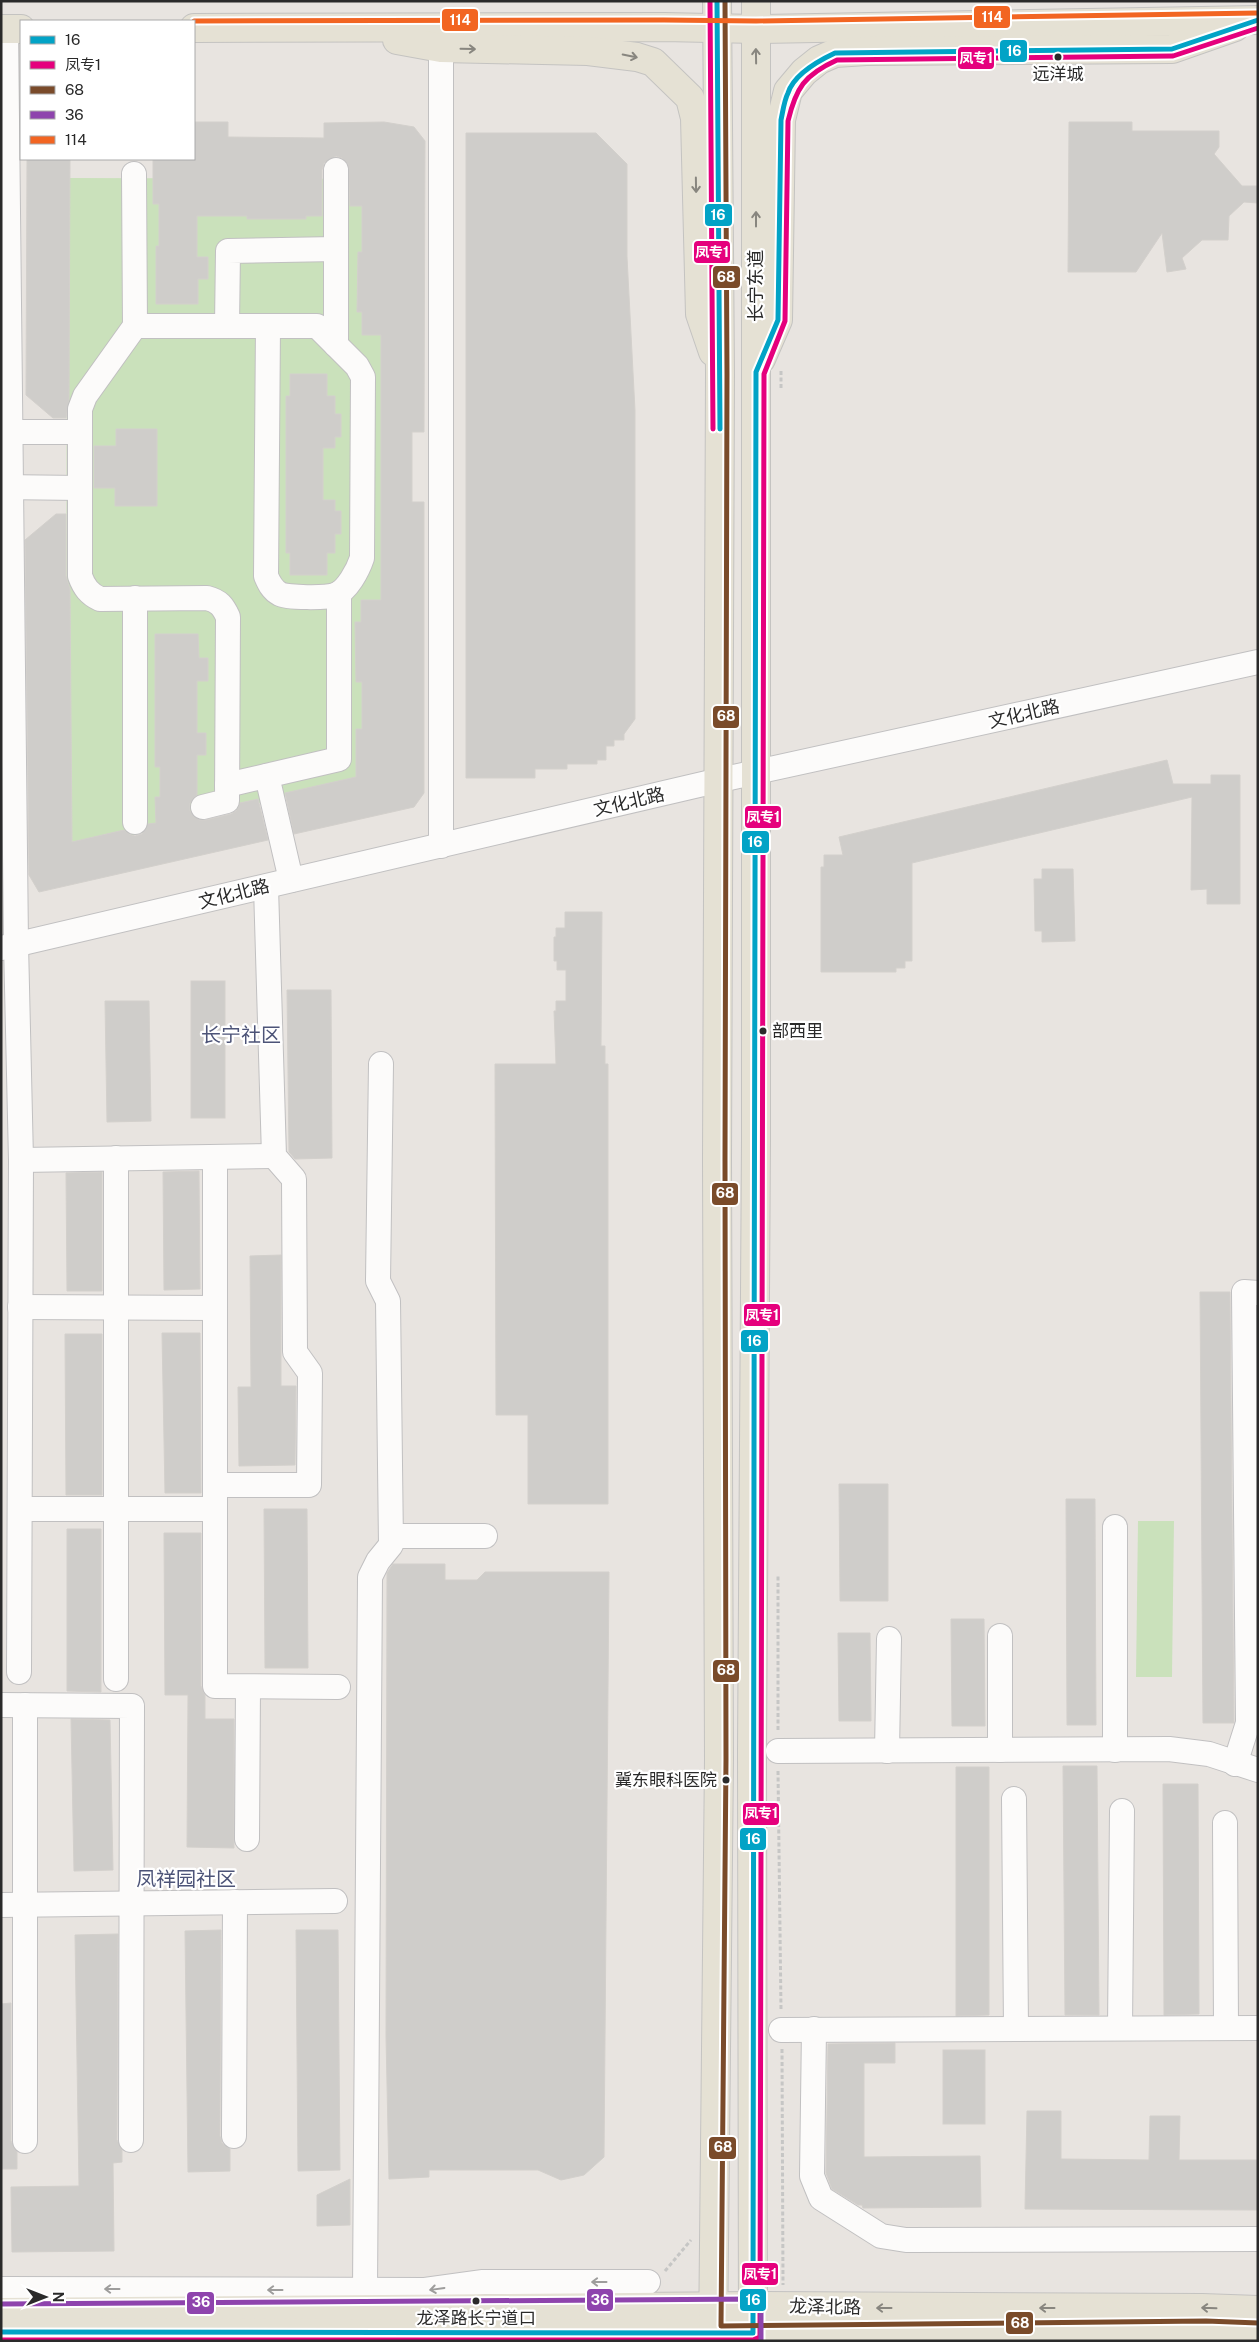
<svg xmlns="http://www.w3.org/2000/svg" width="1259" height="2342" font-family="'Public Sans','Noto Sans SC',sans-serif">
<rect width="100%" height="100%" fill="#e8e4e0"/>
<g fill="#cae1bb">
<polygon points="67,178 410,179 408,765 66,852"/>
<polygon points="1138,1521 1174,1521 1172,1677 1136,1677"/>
</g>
<g fill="#cfcdca" stroke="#d3d0cc">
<polygon points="194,122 228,122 228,137 324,138 324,123 384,122 414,127 425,141 424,432 412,432 412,502 424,502 424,793 414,807 294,834 285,793 356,777 356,729 362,729 362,682 356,682 355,622 361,622 361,600 381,600 381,335 362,335 362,312 357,312 358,252 362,252 362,206 350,206 348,164 342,158 336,156 324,163 322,170 322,216 306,216 306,219 247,219 247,216 197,216 197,257 208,257 208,279 198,279 198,304 156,304 156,246 159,246 159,204 153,204 153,159 194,159"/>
<polygon points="1069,122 1132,122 1132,131 1219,131 1219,147 1214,154 1242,186 1258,186 1258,203 1244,202 1229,216 1228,240 1202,240 1182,258 1186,269 1167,272 1162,233 1136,272 1068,272"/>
<polygon points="466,133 596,133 627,164 627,257 635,411 635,719 624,734 624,740 614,740 614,746 606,746 606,760 597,760 597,764 567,764 567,769 535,769 535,778 466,778"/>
<polygon points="27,159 70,159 69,400 66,418 53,418 26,395"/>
<polygon points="290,374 327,374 327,396 335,396 335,414 341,414 341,437 335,437 335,448 323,448 323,500 335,500 335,511 341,511 341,534 335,534 335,553 327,553 327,575 290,575 290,553 286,553 286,396 290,396"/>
<polygon points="116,429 157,429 157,506 115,506 115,488 94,488 94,446 116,446"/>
<polygon points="56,514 66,514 66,576 70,589 72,842 124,830 129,834 135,836 142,834 148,824 156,823 155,797 160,797 160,767 155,767 155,634 198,634 199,658 208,658 208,681 197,681 197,733 206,733 206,755 197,755 197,795 190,803 190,811 199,820 206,820 231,814 236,811 240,803 258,799 268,840 39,892 29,875 25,540"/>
<polygon points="1167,760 1173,784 1211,784 1211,775 1240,775 1240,904 1207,904 1207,889 1191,890 1192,797 912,863 912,961 905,961 905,968 896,968 896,972 821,972 821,867 824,867 824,855 843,855 839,837"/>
<polygon points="1042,869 1073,869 1075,941 1042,942 1042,931 1035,931 1034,879 1042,879"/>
<polygon points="565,912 602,912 601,1046 605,1046 605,1064 608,1064 608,1504 528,1504 528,1415 496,1415 495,1064 556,1064 554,1011 556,1011 556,1001 566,1001 566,970 557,970 557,961 554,961 554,937 556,937 556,928 565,928"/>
<rect x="191" y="981" width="34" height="137"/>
<polygon points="287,990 331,990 332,1158 295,1159 289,1152"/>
<polygon points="105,1001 149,1001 151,1121 107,1122"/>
<polygon points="199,1171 200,1289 164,1290 163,1172"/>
<polygon points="102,1172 102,1291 67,1291 66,1173"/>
<polygon points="281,1255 281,1386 296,1386 295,1465 239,1466 238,1387 251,1387 250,1256"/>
<polygon points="1200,1292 1230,1292 1234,1723 1203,1723"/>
<polygon points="162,1333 200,1333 201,1493 165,1493"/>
<polygon points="65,1334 102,1334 102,1495 66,1495"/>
<polygon points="839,1484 888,1484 888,1601 840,1601"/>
<polygon points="1066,1499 1095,1499 1096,1725 1067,1725"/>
<polygon points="264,1509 307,1509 308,1668 265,1668"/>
<polygon points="67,1529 101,1529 101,1692 67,1691"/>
<polygon points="164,1533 201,1533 201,1686 205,1695 205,1719 234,1719 234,1848 187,1847 188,1695 165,1695"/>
<polygon points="393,1564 445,1564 445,1580 477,1580 485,1572 609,1572 604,2157 584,2175 561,2180 538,2170 429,2170 429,2177 389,2179 386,2036 387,1573"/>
<polygon points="951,1619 984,1619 985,1726 952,1726"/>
<polygon points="838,1633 870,1633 871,1721 839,1721"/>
<polygon points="71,1719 110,1720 113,1870 74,1871"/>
<polygon points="1063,1766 1097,1766 1099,2015 1065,2015"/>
<polygon points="956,1767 989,1767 989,2015 956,2016"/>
<polygon points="1163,1784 1198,1784 1199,2014 1164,2015"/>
<polygon points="221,1930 220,2136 222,2143 230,2149 230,2171 188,2172 185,1931"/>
<polygon points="296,1930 338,1930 340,2170 298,2171"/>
<polygon points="118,1934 117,2140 122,2149 122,2162 113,2163 114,2251 12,2252 11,2187 79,2186 75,1935"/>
<polygon points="11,2003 11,2141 17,2152 17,2169 1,2169 1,2004"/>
<polygon points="895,2043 895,2063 864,2063 864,2157 980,2156 981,2207 863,2208 862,2205 858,2205 832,2189 826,2173 828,2044"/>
<rect x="943" y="2050" width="42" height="74"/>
<polygon points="1027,2111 1061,2111 1061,2159 1149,2160 1150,2116 1180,2116 1179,2160 1258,2160 1258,2210 1025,2209"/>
<polygon points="350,2179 350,2225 317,2226 317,2195"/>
</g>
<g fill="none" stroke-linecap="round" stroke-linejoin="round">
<g stroke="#c1c0c1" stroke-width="26">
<g id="minor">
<polyline points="6,29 16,944 21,1160 19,1672"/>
<polyline points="336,170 336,345"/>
<path d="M 134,174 L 135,326 C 196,326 256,326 317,326 L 357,366 L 363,377 L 362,558 C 358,570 347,591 335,595 C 327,598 287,598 280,594 C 272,590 269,583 266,576 L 268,326"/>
<path d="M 135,326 L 85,396 L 80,409 L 80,576 C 84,587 89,594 100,599 L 207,598 C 219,601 223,606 228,617 L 227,801 L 203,807"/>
<polyline points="227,326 228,251 336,249"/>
<polyline points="10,432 80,432"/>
<polyline points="1,487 80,488"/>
<polyline points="135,598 135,822"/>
<polyline points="267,776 291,880"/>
<polyline points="227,785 339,759 339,593"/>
<polyline points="441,846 441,48"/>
<polyline points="1,948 720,780 1258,662"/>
<polyline points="215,1157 215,1686 338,1687"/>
<polyline points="21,1160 274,1156"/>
<polyline points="20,1307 215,1308"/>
<polyline points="215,1485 309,1485 310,1373 295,1352 294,1179 274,1156 266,887"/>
<polyline points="20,1509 215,1509"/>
<polyline points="1115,1527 1115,1750"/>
<polyline points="391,1536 485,1536"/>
<polyline points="1000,1636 1000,1750"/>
<polyline points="116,1679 116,1158"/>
<polyline points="1,1705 132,1706 131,2140"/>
<polyline points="778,1751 1169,1749 1209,1754 1258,1770"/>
<polyline points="887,1751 889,1639"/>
<polyline points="1235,1764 1248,1723 1244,1292 1258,1293"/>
<polyline points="1014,1799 1016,2029"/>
<polyline points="1225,1823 1226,2028"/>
<polyline points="247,1839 248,1687"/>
<polyline points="1,1905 335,1901"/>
<polyline points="1120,2028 1122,1811"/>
<polyline points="814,2029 812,2176 821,2198 881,2236 906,2240 1258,2239"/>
<polyline points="781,2030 1258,2028"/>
<polyline points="234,2136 235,1902"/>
<polyline points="25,2141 25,1705"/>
<polyline points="1,2289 425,2290 483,2282 648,2282"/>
<polyline points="365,2290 370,1577 378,1561 391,1545 388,1301 378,1281 381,1064"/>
</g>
</g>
<g stroke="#c4c3c1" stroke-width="30">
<g id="major">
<polyline points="194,28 664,27 756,29 1258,20"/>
<polyline points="1,29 21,29"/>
<polyline points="397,40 441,48 588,51 637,57 653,62 690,98 695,118 700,314 713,352"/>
<polyline points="761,359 778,320 781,120 788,91 804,72 819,60 835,53 866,51 1172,49 1235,27"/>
<polyline points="1,2312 754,2306 1202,2308 1258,2310"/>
<polyline points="1,2332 713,2334 1206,2328 1258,2331"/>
<polyline points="713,2341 719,1759 717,1161 720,374 717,1"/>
<polyline points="753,2341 752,1751 756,1140 756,1"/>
</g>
</g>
<g stroke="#c6c6c5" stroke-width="3" stroke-dasharray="4 2.5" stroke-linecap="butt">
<polyline points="781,388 781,369"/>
<polyline points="778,1730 778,1576"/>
<polyline points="778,1771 781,2010"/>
<polyline points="782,2049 783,2285"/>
<polyline points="665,2271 691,2240"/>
</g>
<use href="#minor" stroke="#fcfbfa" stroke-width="24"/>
<use href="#major" stroke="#e5e1d4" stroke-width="28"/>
<g stroke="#fff" stroke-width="9">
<g id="bus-1">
<polyline points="717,1 720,429"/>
<path d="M 1,2332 L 753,2333 C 752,1679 756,1026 756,372 L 778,320 L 781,120 C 783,111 784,101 788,93 C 794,74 818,61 835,53 L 1172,49 L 1258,20"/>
</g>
</g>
<g stroke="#fff" stroke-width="9">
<g id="bus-2">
<polyline points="710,1 713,429"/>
<path d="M 1,2340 L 753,2340 L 760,2337 L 764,374 L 785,321 L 788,121 C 796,88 804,75 837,60 L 1173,56 L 1258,28"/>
</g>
</g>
<g stroke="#fff" stroke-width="9">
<polyline id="bus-3" points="725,1 727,374 725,1161 726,1759 721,2326 1206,2321 1258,2323"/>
</g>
<g stroke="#fff" stroke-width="9">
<polyline id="bus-4" points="1,2304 755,2299 761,2305 761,2341"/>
</g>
<g stroke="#fff" stroke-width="9">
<polyline id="bus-5" points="194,21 664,20 756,21 1258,13"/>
</g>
<use href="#bus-1" stroke="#02a3c6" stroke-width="5"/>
<use href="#bus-2" stroke="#e5007d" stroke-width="5"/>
<use href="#bus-3" stroke="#7a4b2a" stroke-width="5"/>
<use href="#bus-4" stroke="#8e44ad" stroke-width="5"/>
<use href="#bus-5" stroke="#f26522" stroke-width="5"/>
</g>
<defs><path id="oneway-shaft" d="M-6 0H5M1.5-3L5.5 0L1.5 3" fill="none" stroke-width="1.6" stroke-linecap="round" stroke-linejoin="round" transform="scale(1.25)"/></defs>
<g stroke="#88867f">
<use href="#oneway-shaft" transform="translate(468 49) rotate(1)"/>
<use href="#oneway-shaft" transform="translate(630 56) rotate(12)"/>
<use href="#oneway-shaft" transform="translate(756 56) rotate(-91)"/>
<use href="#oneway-shaft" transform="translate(696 185) rotate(89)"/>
<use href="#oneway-shaft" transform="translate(756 219) rotate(-90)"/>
<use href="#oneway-shaft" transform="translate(884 2308) rotate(180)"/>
<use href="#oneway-shaft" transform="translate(1047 2308) rotate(180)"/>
<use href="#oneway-shaft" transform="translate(1209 2308) rotate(-178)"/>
</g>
<g stroke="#9e9d9c">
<use href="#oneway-shaft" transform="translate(599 2282) rotate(-180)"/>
<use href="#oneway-shaft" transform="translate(112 2289) rotate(-180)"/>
<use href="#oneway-shaft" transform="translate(437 2289) rotate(172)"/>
<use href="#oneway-shaft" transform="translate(275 2290) rotate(-180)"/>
</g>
<g fill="#2a2a2a" stroke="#fff" stroke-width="2">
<circle cx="1058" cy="57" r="4.5"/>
<circle cx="763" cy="1031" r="4.5"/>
<circle cx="726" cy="1780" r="4.5"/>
<circle cx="476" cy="2301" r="4.5"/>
</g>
<g text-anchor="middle" stroke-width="4.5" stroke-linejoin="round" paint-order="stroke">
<g font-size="17" fill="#2a2a2a" stroke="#fff">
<text x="1058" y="80">远洋城</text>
<text x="772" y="1037" text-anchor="start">部西里</text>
<text x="717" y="1786" text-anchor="end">冀东眼科医院</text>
<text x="476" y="2324">龙泽路长宁道口</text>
</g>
<g font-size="18" fill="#2a2a2a" stroke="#fff">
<text transform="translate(756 286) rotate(-90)" y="6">长宁东道</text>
<text transform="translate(1024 714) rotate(-13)" y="6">文化北路</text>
<text transform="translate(629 802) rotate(-13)" y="6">文化北路</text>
<text transform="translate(234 894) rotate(-14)" y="6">文化北路</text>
<text transform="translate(825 2307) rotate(1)" y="6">龙泽北路</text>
</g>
<g font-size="20" fill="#4d5478" stroke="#fff">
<text x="241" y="1042">长宁社区</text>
<text x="186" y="1886">凤祥园社区</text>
</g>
</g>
<g stroke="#fff" stroke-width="2">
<rect x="973" y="5" width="38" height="24" rx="5" fill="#f26522"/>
<rect x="441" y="8" width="38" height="24" rx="5" fill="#f26522"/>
<rect x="999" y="39" width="29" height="24" rx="5" fill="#02a3c6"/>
<rect x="957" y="46" width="38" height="24" rx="5" fill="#e5007d"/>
<rect x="704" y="203" width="29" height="24" rx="5" fill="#02a3c6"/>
<rect x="693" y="240" width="38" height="24" rx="5" fill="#e5007d"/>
<rect x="712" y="265" width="29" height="24" rx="5" fill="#7a4b2a"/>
<rect x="712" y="705" width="28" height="24" rx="5" fill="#7a4b2a"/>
<rect x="744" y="805" width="38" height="24" rx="5" fill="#e5007d"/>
<rect x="741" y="830" width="29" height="24" rx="5" fill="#02a3c6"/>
<rect x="711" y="1182" width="28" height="24" rx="5" fill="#7a4b2a"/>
<rect x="743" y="1303" width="38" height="24" rx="5" fill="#e5007d"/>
<rect x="740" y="1329" width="29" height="24" rx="5" fill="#02a3c6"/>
<rect x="712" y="1659" width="28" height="24" rx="5" fill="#7a4b2a"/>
<rect x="742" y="1802" width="38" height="24" rx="5" fill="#e5007d"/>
<rect x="739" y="1827" width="28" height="24" rx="5" fill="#02a3c6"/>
<rect x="708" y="2136" width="29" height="24" rx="5" fill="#7a4b2a"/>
<rect x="741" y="2262" width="38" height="24" rx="5" fill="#e5007d"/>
<rect x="739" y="2288" width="28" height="24" rx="5" fill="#02a3c6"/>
<rect x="586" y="2288" width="28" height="24" rx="5" fill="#8e44ad"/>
<rect x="186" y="2291" width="29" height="24" rx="5" fill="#8e44ad"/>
<rect x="1005" y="2311" width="29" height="24" rx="5" fill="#7a4b2a"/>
</g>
<g font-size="14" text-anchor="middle" font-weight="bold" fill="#fff">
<text x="992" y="22">114</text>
<text x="460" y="25">114</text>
<text x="1014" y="56">16</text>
<text x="976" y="63">凤专1</text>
<text x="718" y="220">16</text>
<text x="712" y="257">凤专1</text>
<text x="726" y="282">68</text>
<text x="726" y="721">68</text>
<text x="763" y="822">凤专1</text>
<text x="755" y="847">16</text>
<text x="725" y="1198">68</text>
<text x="762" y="1320">凤专1</text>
<text x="754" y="1346">16</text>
<text x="726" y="1675">68</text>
<text x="761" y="1818">凤专1</text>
<text x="753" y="1844">16</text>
<text x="723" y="2152">68</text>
<text x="760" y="2279">凤专1</text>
<text x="753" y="2305">16</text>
<text x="600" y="2305">36</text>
<text x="201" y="2307">36</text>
<text x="1020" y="2328">68</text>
</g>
<rect width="1259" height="2342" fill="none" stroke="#2a2a2a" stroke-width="5"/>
<rect x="20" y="20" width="175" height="140" fill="#ffffff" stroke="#aaaaaa"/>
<rect x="30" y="36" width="25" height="8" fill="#02a3c6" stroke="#aaaaaa"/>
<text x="65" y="45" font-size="15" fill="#2a2a2a">16</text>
<rect x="30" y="61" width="25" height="8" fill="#e5007d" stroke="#aaaaaa"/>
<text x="65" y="70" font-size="15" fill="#2a2a2a">凤专1</text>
<rect x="30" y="86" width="25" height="8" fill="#7a4b2a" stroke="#aaaaaa"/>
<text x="65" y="95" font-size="15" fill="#2a2a2a">68</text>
<rect x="30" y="111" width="25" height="8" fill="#8e44ad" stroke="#aaaaaa"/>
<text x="65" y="120" font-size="15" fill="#2a2a2a">36</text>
<rect x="30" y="136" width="25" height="8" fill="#f26522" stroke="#aaaaaa"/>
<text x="65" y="145" font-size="15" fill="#2a2a2a">114</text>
<g transform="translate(45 2297) rotate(90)" stroke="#ffffff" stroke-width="4" paint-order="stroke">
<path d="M0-4L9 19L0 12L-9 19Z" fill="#2a2a2a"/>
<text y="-8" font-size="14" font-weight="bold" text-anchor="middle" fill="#2a2a2a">N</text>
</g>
</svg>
